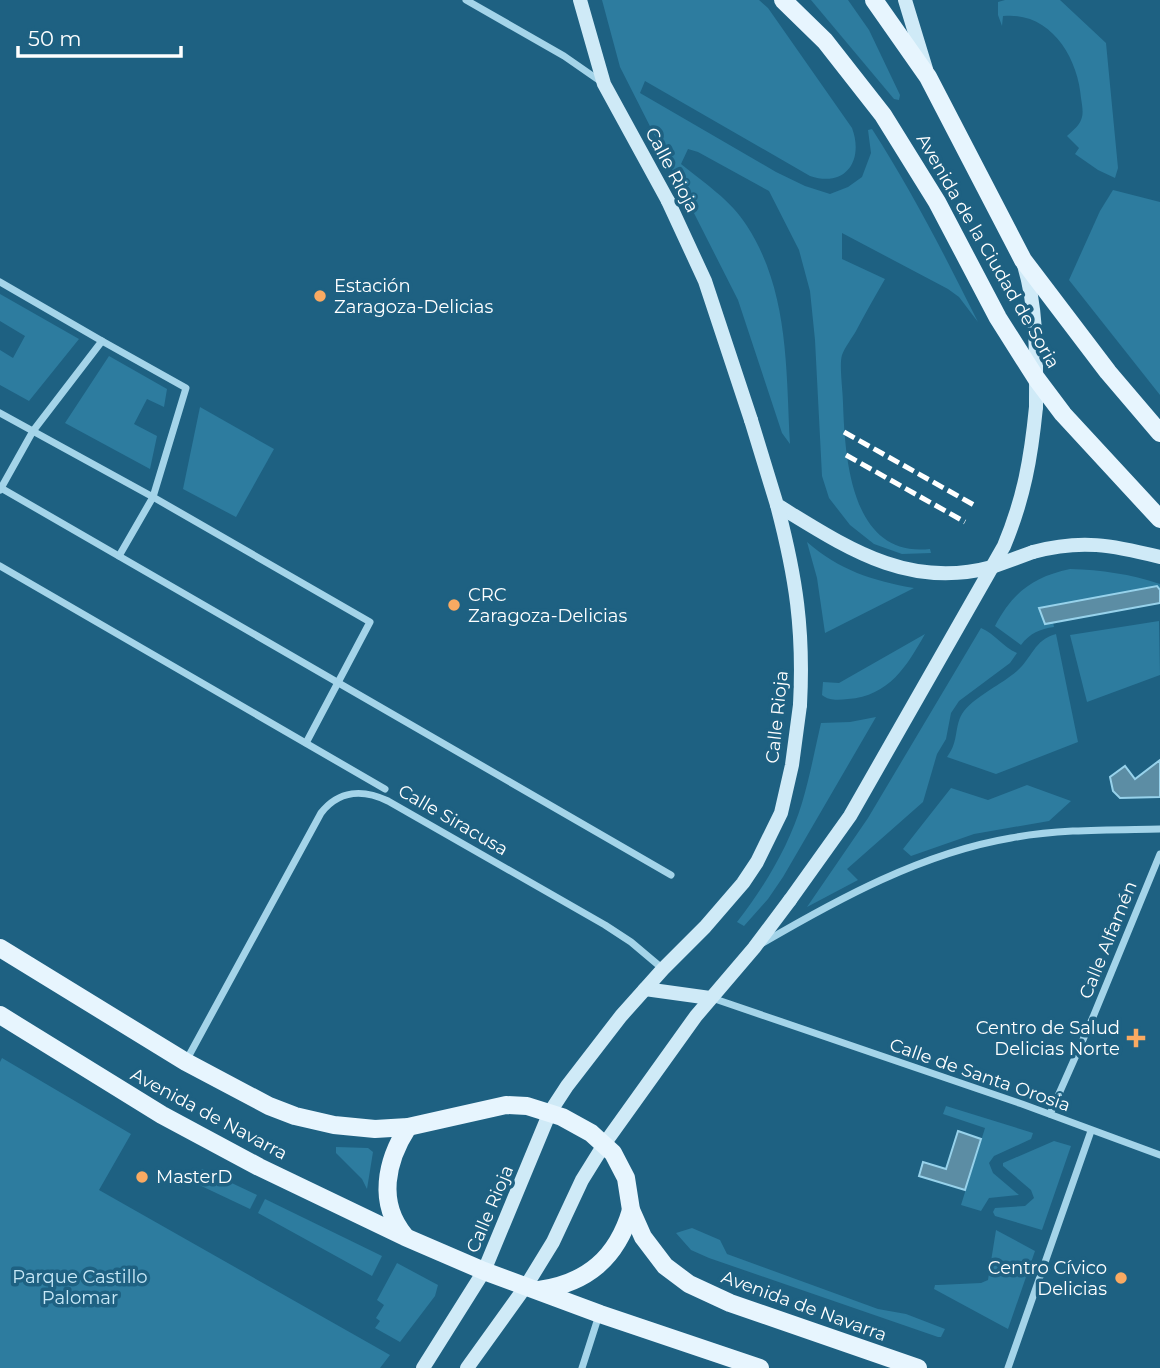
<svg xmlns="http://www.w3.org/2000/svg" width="1160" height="1368" font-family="Montserrat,sans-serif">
<rect width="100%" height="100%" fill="#1e6182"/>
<g fill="#2d7c9f">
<path d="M 602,0 L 759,0 L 768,8 L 852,128 C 864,160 846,188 810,176 L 645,81 L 640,93 L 776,172 L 805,186 L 830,194 L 848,187 L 862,177 L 871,153 L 868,130 L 872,129 C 912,191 945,256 978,322 L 959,297 L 948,289 L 842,233 L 842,259 L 885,279 C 875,296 865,314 856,331 C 852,338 845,347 842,355 C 839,365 843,391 843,403 C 845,459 851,558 930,549 L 931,553 L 902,554 L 874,544 L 850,525 L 829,498 L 822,476 L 815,340 L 810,291 L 799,250 L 769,191 L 698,152 L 688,149 L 681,164 C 704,183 731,200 747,226 C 789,291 786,369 790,444 L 782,433 L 738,300 L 620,67 Z"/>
<polygon points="811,0 848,0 869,30 900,95 899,100 894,99"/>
<path d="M 1005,0 L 1060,0 L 1106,43 L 1118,168 L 1115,178 L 1098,170 L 1075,154 L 1079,148 L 1067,136 C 1071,132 1079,126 1081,120 C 1084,114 1082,105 1081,98 C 1078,57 1050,11 1003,16 L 1002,26 L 998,15 L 998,2 Z"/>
<polygon points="1113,190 1160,202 1160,395 1069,280 1100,211"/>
<polygon points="0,294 79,339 29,401 0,385 0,350 13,358 25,336 0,321"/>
<polygon points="109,356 167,389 164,407 147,399 134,424 157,436 150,469 65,423"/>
<polygon points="200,407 274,449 236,517 183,489"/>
<path d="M 807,542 C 839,570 873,581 914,588 L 825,633 L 817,578 Z"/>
<path d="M 1070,569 C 1102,570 1130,574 1160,584 L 1160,590 L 1156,586 L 1039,608 L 1045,624 L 1053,622 L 1054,627 C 1040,629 1030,633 1021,645 L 995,626 C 1013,592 1033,577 1070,569 Z"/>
<polygon points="1159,621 1160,675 1087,702 1070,635"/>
<path d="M 981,628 C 995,634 1003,647 1017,653 L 1010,663 L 959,701 L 951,713 L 946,739 L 937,754 L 923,802 L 847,869 L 858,880 L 807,907 L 868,818 Z"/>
<path d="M 925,634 C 907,666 889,696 848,699 C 839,700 829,701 822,695 L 823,682 L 839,683 Z"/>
<path d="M 1056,634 L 1078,742 L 996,774 L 947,757 C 960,740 953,726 964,711 C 976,696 1002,684 1017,671 C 1032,658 1034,640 1056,634 Z"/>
<path d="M 876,717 L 783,877 L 768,899 L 744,926 L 737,922 C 765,886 789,846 802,803 C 810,776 815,749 821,723 L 850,722 Z"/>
<polygon points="1027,785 1071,801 1049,821 974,834 911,856 903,849 951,788 988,800"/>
<polygon points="2,1058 131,1134 99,1190 390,1355 380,1368 0,1368 0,1062"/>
<polygon points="946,1106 1033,1133 1031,1139 994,1156 989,1163 993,1173 1019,1195 989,1198 981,1211 961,1205 985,1128 943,1114"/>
<polygon points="1054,1141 1071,1146 1042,1230 995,1216 993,1212 995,1208 1025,1206 1034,1198 1031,1190 1003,1166 1003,1163"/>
<polygon points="336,1147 368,1148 373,1152 367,1189 362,1179 336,1153"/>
<polygon points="202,1169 257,1195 250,1209 195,1183"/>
<polygon points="265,1199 382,1256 372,1276 258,1213"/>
<polygon points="692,1228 720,1240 727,1254 878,1309 906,1314 945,1329 941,1337 938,1337 709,1258 691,1250 676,1233"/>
<polygon points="996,1230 1035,1251 1008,1329 934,1289 935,1285 938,1285 981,1283 988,1280"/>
<polygon points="397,1263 438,1285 435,1296 400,1342 375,1328 380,1321 376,1318 384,1305 377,1300"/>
</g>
<g fill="#5c8da4" stroke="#97d2eb" stroke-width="2">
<polygon points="1157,586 1160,590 1160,603 1045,624 1039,608"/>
<polygon points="1160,760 1160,797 1120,798 1113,791 1110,777 1125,766 1135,779"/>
<polygon points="958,1131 981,1139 965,1190 919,1176 923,1162 946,1169"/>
</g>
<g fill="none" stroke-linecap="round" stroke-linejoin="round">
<g stroke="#a4d4e9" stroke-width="7">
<polyline points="466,0 564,56 600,81"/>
<polyline points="0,282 102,341 33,431 0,490"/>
<polyline points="102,341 186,388 153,497 119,556"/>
<polyline points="0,413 153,497 370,622 306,743"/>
<polyline points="1,488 671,875"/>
<polyline points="0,566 385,789"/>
<path d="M 761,944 C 838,899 922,853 1011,838 C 1060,829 1110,830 1160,829"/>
<polyline points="712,998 1022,1104 1160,1155"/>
<path d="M 186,1061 L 321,813 C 339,790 363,789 388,801 L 605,925 L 631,942 L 663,969"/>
<polyline points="1050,1114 1093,1017 1160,854"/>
<polyline points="582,1368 599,1315"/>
<polyline points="1008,1368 1091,1131"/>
</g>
<g stroke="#cfeaf7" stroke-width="14">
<polyline points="580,0 604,84 668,201"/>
<polyline points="905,0 926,69"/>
<path d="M 1024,265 C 1038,312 1036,358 1036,407"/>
<path d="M 751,420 L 777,505 C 846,547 907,590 992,567"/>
<path d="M 1033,552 C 1081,539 1112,545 1160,557"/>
<polyline points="645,989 710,998"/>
<polyline points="423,1368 484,1271 550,1112 567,1086 621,1016 663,969 705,927 743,883 757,862 781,813 792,765 800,705"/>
<polyline points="467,1368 526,1286 553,1242 582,1180 605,1143 696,1016 754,948 790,900"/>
</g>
<g stroke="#e7f5fe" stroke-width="18">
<polyline points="783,0 825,41 883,115 937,202 998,318 1036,378 1063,414 1160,519"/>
<polyline points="874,0 928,77 1023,260 1108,372 1160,433"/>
<polyline points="0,948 186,1062 269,1106 295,1116 334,1125 375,1129 408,1127 506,1105 527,1106 562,1117 591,1133 613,1153 626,1178 631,1210 643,1237 665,1266 689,1284 730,1303 918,1368"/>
<polyline points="0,1015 162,1115 259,1167 405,1237 484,1271 600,1314 760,1368"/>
<path d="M 405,1236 C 377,1203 386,1161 408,1127"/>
<path d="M 539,1290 C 587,1283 617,1258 631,1210"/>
</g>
<g stroke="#fff" stroke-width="5" stroke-dasharray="12 5" stroke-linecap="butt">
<polyline points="844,432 974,505"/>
<polyline points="846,455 965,522"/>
</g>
<g stroke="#cfeaf7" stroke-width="14">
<polyline points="668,201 705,281 751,420"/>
<path d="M 777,505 C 796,577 804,630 800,705"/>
<polyline points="992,567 1033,552"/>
<path d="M 790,900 L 850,816 L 1004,546 C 1024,498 1031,458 1036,407"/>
</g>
</g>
<g fill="#f9aa62" stroke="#1e6182" stroke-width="2.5">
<circle cx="320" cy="296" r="7"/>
<circle cx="454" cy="605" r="7"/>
<path d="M1132.5 1027.5h7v7h7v7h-7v7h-7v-7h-7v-7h7z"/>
<circle cx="142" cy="1177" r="7"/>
<circle cx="1121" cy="1278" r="7"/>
</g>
<g text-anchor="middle" stroke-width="7" stroke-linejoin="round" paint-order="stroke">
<g font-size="18" fill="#fff" stroke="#1e6182">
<text transform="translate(672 170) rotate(62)" y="6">Calle Rioja</text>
<text transform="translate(988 251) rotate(60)" y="6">Avenida de la Ciudad de Soria</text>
<text transform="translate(777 717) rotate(-84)" y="6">Calle Rioja</text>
<text transform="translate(453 820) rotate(30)" y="6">Calle Siracusa</text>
<text transform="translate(1108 940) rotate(-68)" y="6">Calle Alfamén</text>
<text transform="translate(980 1075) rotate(19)" y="6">Calle de Santa Orosia</text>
<text transform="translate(209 1114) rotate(28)" y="6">Avenida de Navarra</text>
<text transform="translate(490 1209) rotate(-67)" y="6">Calle Rioja</text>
<text transform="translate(804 1306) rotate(20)" y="6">Avenida de Navarra</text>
</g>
<g font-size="18" fill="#fff" stroke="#1e6182" text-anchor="start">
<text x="334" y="292">Estación<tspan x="334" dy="21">Zaragoza-Delicias</tspan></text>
<text x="468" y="601">CRC<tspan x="468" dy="21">Zaragoza-Delicias</tspan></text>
<text x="1120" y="1034" text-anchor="end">Centro de Salud<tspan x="1120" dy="21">Delicias Norte</tspan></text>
<text x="156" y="1183">MasterD</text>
<text x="1107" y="1274" text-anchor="end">Centro Cívico<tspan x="1107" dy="21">Delicias</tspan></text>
</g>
<g font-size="18" fill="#c8e8f7" stroke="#1e6182">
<text x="80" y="1283">Parque Castillo<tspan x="80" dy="21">Palomar</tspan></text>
</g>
</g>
<path d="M18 46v10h163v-10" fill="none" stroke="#ffffff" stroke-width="3.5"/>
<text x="28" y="46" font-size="21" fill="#ffffff" stroke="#1e6182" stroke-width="5" paint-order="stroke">50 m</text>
</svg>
